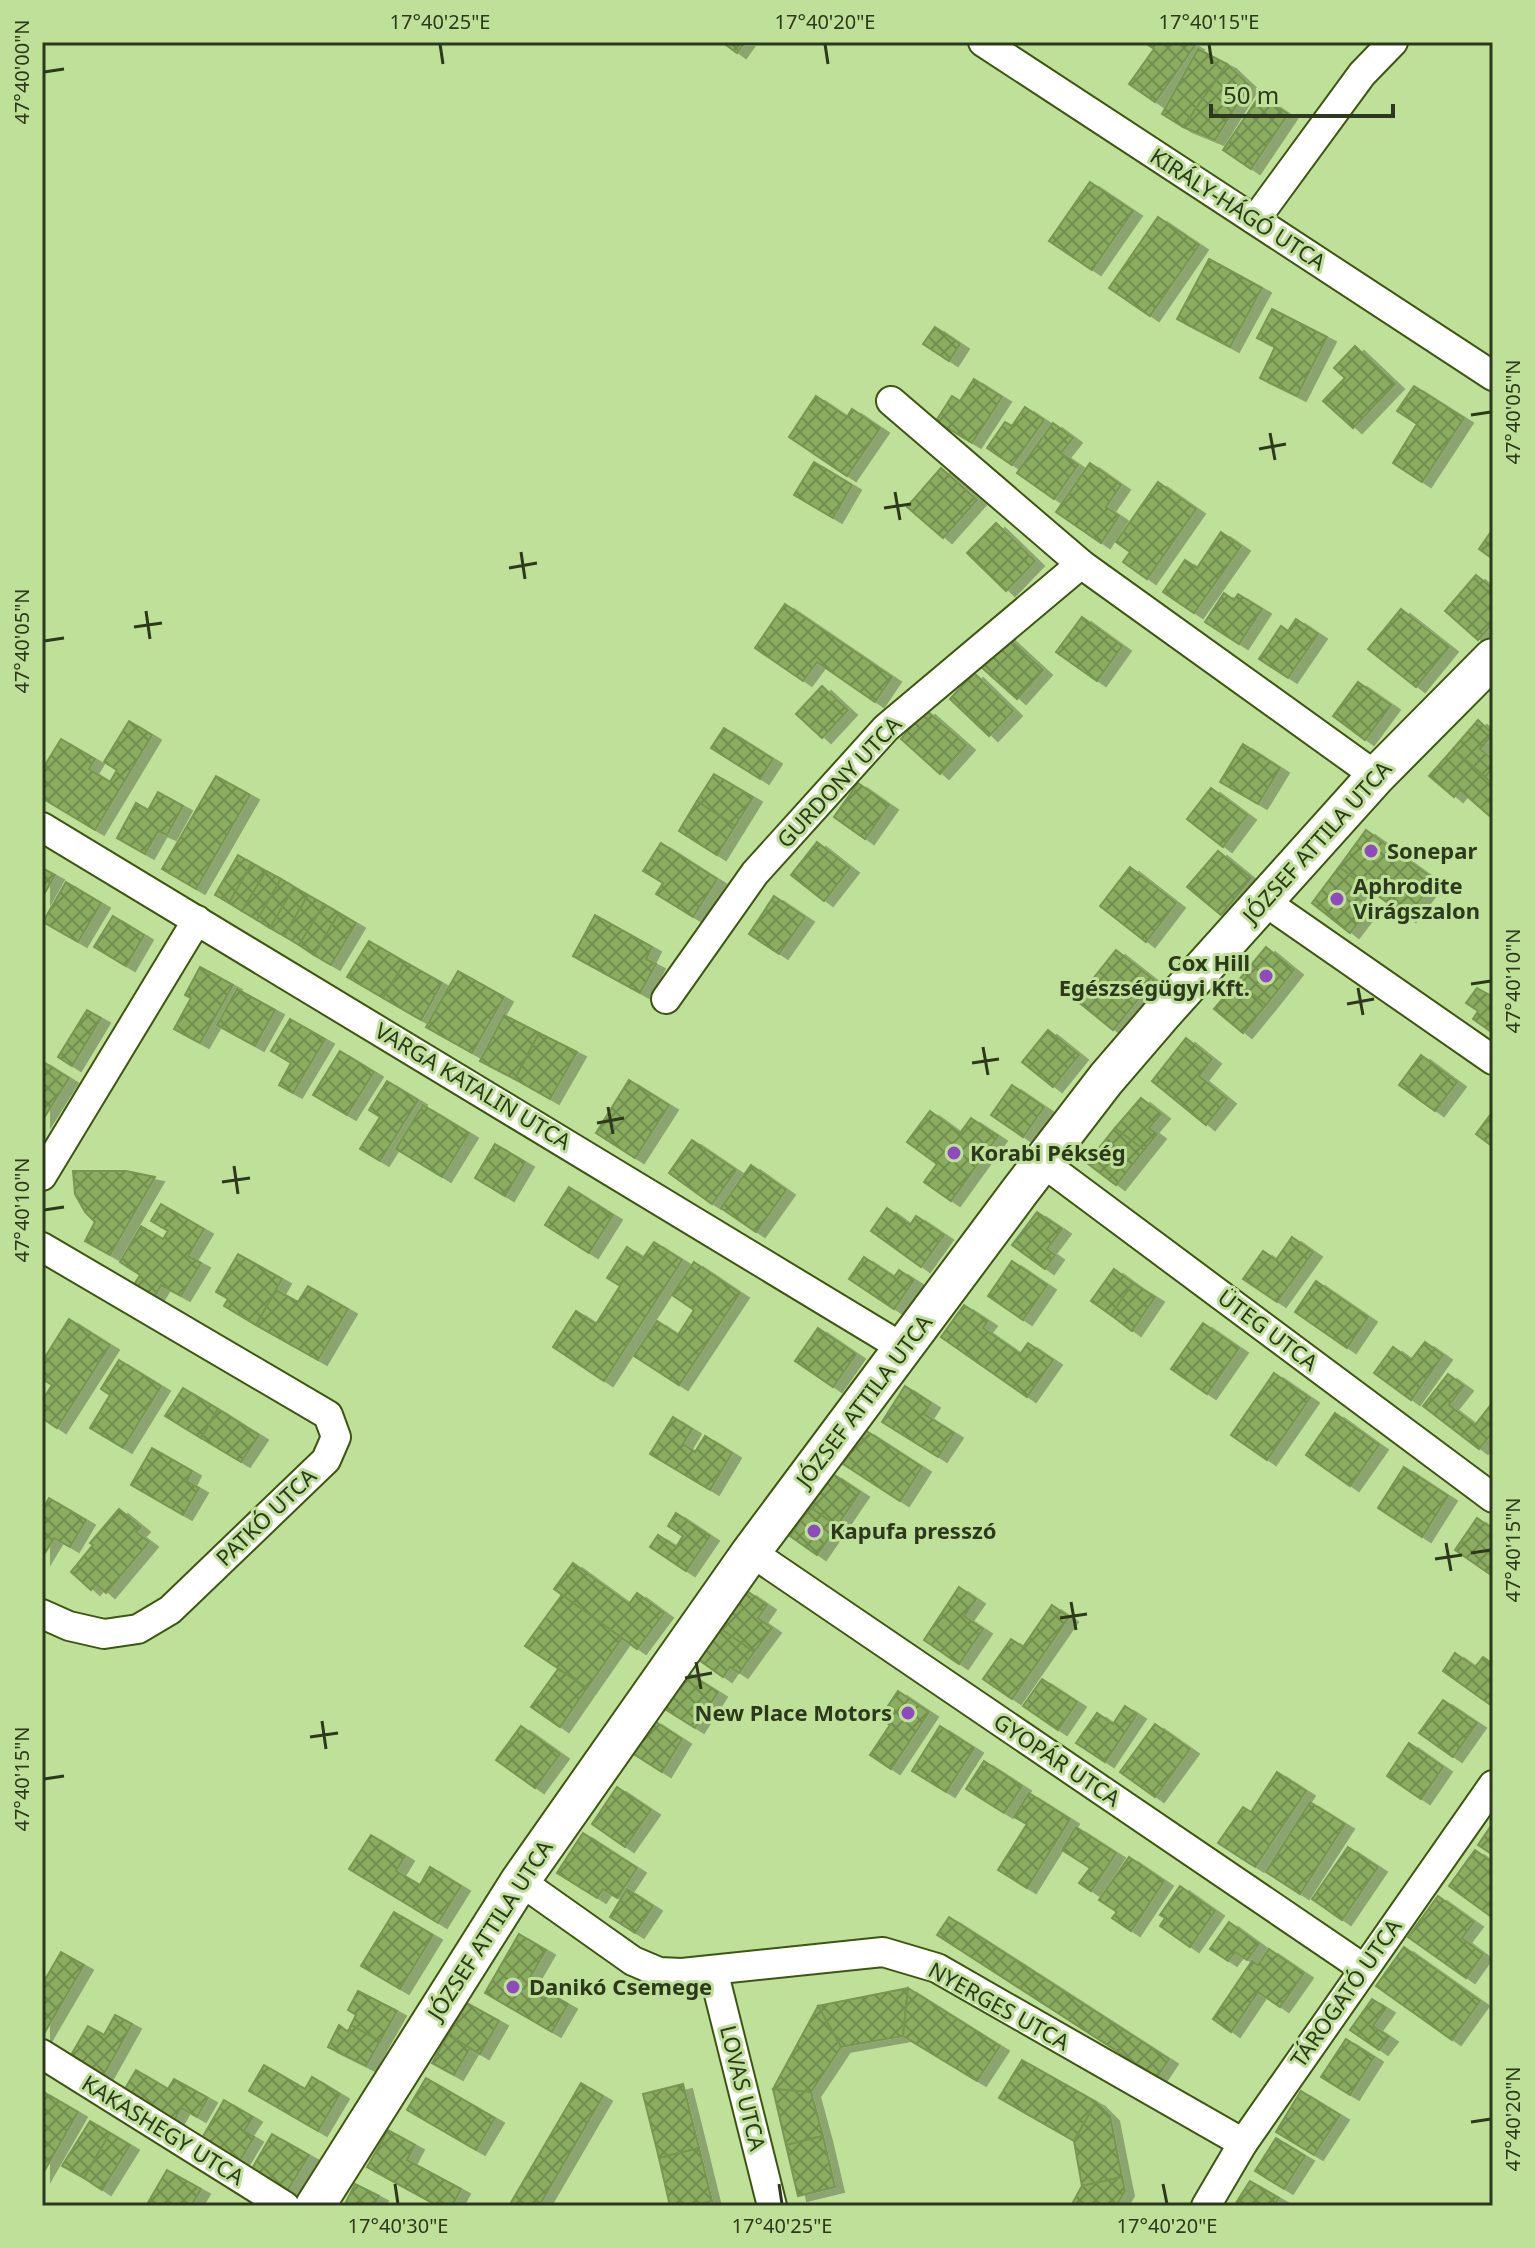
<svg xmlns="http://www.w3.org/2000/svg" width="1535" height="2248" font-family="'Noto Sans',sans-serif">
<defs>
<pattern id="building-cross-hatch" width="8" height="8" patternUnits="userSpaceOnUse" patternTransform="scale(2)"><rect width="8" height="8" fill="#8bad60"/><path d="M0 0l8 8M0 8l8-8" fill="none" stroke="#728e4e"/></pattern>
<filter id="shadow"><feDropShadow dx="9" dy="5" stdDeviation="0" flood-color="#0004"/></filter>
</defs>
<rect width="100%" height="100%" fill="#bfe098"/>
<g fill="url(#building-cross-hatch)" stroke="#779651" stroke-width="2" filter="url(#shadow)">
<polygon points="722,42 745,42 737,53"/>
<polygon points="1144,42 1190,42 1195,45 1155,102 1129,84 1154,49"/>
<polygon points="1198,49 1227,64 1183,127 1162,114"/>
<polygon points="1227,64 1249,85 1215,140 1183,127"/>
<polygon points="1260,95 1288,114 1251,169 1223,150"/>
<polygon points="1090,182 1133,211 1092,270 1049,241"/>
<polygon points="1158,217 1199,245 1150,316 1109,288"/>
<polygon points="1209,259 1262,288 1230,347 1177,319"/>
<polygon points="1272,309 1327,337 1297,396 1260,378 1275,347 1257,338"/>
<polygon points="935,327 960,344 949,361 923,344"/>
<polygon points="1355,346 1395,384 1353,428 1323,401 1345,378 1334,368"/>
<polygon points="974,379 1002,397 972,443 936,421 952,396 960,401"/>
<polygon points="1414,386 1464,418 1422,482 1393,463 1417,424 1397,411"/>
<polygon points="816,396 847,417 852,409 880,428 847,476 789,437"/>
<polygon points="1025,407 1044,420 1012,465 987,448 1005,422 1012,426"/>
<polygon points="1053,423 1073,438 1061,453 1078,465 1054,499 1017,473"/>
<polygon points="814,462 852,485 833,518 794,495"/>
<polygon points="1090,463 1121,485 1106,507 1119,516 1101,543 1056,512"/>
<polygon points="941,468 977,500 943,538 907,507"/>
<polygon points="1158,482 1196,509 1147,579 1123,562 1130,552 1116,542"/>
<polygon points="996,523 1035,561 1006,591 967,553"/>
<polygon points="1493,529 1493,559 1479,549"/>
<polygon points="1221,532 1241,546 1194,613 1163,592 1185,560 1197,568"/>
<polygon points="1476,575 1493,589 1493,623 1478,640 1445,611"/>
<polygon points="1224,593 1234,600 1238,594 1262,609 1239,644 1205,622"/>
<polygon points="785,604 892,677 875,702 817,662 803,681 755,648"/>
<polygon points="1401,609 1449,647 1416,687 1368,649"/>
<polygon points="1082,617 1122,646 1097,681 1056,652"/>
<polygon points="1296,619 1318,634 1288,678 1259,659 1281,626 1288,631"/>
<polygon points="1006,636 1043,670 1017,699 980,666"/>
<polygon points="974,673 1013,711 989,736 950,699"/>
<polygon points="1358,682 1391,705 1365,740 1333,716"/>
<polygon points="822,686 848,710 822,738 796,714"/>
<polygon points="926,710 966,745 940,774 901,739"/>
<polygon points="1478,720 1493,734 1480,749 1493,760 1493,767 1485,777 1453,749"/>
<polygon points="129,721 152,735 95,830 42,798 42,770 61,739 95,759 89,769 110,782 117,770 104,762"/>
<polygon points="724,728 773,759 760,779 711,748"/>
<polygon points="1243,744 1280,768 1258,804 1220,782"/>
<polygon points="1453,749 1493,784 1493,819 1460,790 1454,797 1429,776"/>
<polygon points="714,774 753,797 735,826 697,801"/>
<polygon points="216,776 250,795 196,889 162,869"/>
<polygon points="858,783 889,805 865,839 834,817"/>
<polygon points="1211,788 1247,815 1223,847 1187,819"/>
<polygon points="158,792 183,806 167,835 158,831 145,854 117,838 136,803 148,810"/>
<polygon points="697,801 735,826 717,855 679,831"/>
<polygon points="1366,830 1435,880 1407,917 1339,867"/>
<polygon points="817,842 850,868 824,901 791,875"/>
<polygon points="661,843 717,879 693,917 656,894 663,883 643,871"/>
<polygon points="1218,851 1251,878 1221,915 1187,887"/>
<polygon points="238,855 252,863 229,903 215,895"/>
<polygon points="252,863 266,871 242,911 229,903"/>
<polygon points="1130,867 1176,903 1146,942 1100,906"/>
<polygon points="1339,867 1363,885 1355,896 1370,907 1350,933 1312,903"/>
<polygon points="42,868 55,875 42,898"/>
<polygon points="266,871 281,879 257,920 242,911"/>
<polygon points="281,879 294,887 270,928 257,920"/>
<polygon points="66,882 101,903 78,942 43,922"/>
<polygon points="294,887 308,895 284,936 270,928"/>
<polygon points="308,895 324,904 299,945 284,936"/>
<polygon points="774,896 805,917 779,954 749,934"/>
<polygon points="324,904 339,913 314,955 299,945"/>
<polygon points="339,913 356,923 331,965 314,955"/>
<polygon points="595,915 652,947 646,959 656,964 640,993 573,956"/>
<polygon points="113,916 144,935 126,966 94,947"/>
<polygon points="369,941 405,962 383,998 347,977"/>
<polygon points="1266,947 1294,970 1266,1005 1237,982"/>
<polygon points="1116,950 1154,980 1113,1030 1076,1000"/>
<polygon points="405,962 442,983 421,1020 383,998"/>
<polygon points="200,967 233,985 200,1043 174,1029 191,998 185,995"/>
<polygon points="458,971 504,997 472,1053 426,1027"/>
<polygon points="1237,982 1266,1005 1243,1033 1214,1009"/>
<polygon points="1477,988 1493,997 1493,1033 1473,1019 1478,1011 1466,1003"/>
<polygon points="237,989 275,1010 255,1046 217,1025"/>
<polygon points="87,1010 101,1018 72,1066 58,1057"/>
<polygon points="504,1015 539,1033 515,1079 480,1061"/>
<polygon points="290,1019 325,1039 293,1093 279,1085 291,1063 271,1051"/>
<polygon points="1048,1030 1079,1055 1053,1087 1022,1062"/>
<polygon points="539,1033 577,1052 550,1099 515,1079"/>
<polygon points="1186,1038 1212,1059 1199,1076 1227,1099 1206,1125 1152,1081"/>
<polygon points="340,1051 374,1072 347,1115 313,1095"/>
<polygon points="1421,1055 1457,1082 1435,1111 1399,1085"/>
<polygon points="42,1061 69,1078 42,1121"/>
<polygon points="629,1080 669,1105 635,1158 596,1133"/>
<polygon points="387,1081 418,1100 380,1161 360,1149 380,1117 369,1110"/>
<polygon points="1012,1085 1044,1107 1023,1137 991,1115"/>
<polygon points="1141,1098 1161,1114 1149,1128 1157,1134 1144,1150 1115,1128"/>
<polygon points="423,1105 469,1133 442,1177 396,1149"/>
<polygon points="930,1111 960,1133 971,1118 998,1136 951,1201 924,1182 937,1164 907,1142"/>
<polygon points="1493,1111 1493,1147 1476,1134"/>
<polygon points="1115,1128 1144,1150 1116,1185 1087,1163"/>
<polygon points="692,1140 736,1170 712,1204 669,1173"/>
<polygon points="495,1144 525,1162 505,1196 475,1178"/>
<polygon points="751,1165 786,1190 756,1232 721,1208"/>
<polygon points="73,1171 126,1171 155,1177 110,1255 85,1241 95,1222 85,1212 75,1194"/>
<polygon points="569,1187 613,1215 589,1253 545,1225"/>
<polygon points="161,1204 204,1229 188,1256 201,1263 181,1296 161,1285 154,1297 134,1285 140,1275 120,1262 141,1226 163,1239 168,1231 151,1221"/>
<polygon points="887,1208 910,1225 916,1216 944,1235 921,1267 871,1231"/>
<polygon points="1037,1212 1062,1229 1047,1249 1055,1255 1045,1269 1012,1245"/>
<polygon points="1292,1237 1313,1252 1277,1302 1243,1279 1263,1251 1276,1260"/>
<polygon points="654,1242 682,1260 604,1381 553,1347 576,1311 596,1324 620,1286 607,1278 627,1247 643,1258"/>
<polygon points="238,1254 282,1279 256,1325 224,1306 228,1299 216,1292"/>
<polygon points="864,1257 894,1277 899,1270 914,1280 894,1309 849,1279"/>
<polygon points="1012,1261 1047,1285 1023,1320 988,1296"/>
<polygon points="694,1262 740,1293 679,1385 634,1356 657,1321 678,1335 694,1310 672,1295"/>
<polygon points="1114,1269 1133,1283 1111,1315 1091,1301"/>
<polygon points="1316,1281 1368,1317 1347,1348 1295,1312"/>
<polygon points="1133,1283 1155,1297 1132,1331 1111,1315"/>
<polygon points="308,1286 348,1309 318,1360 256,1325 276,1290 298,1302"/>
<polygon points="964,1305 988,1321 983,1328 1020,1354 1028,1343 1053,1360 1027,1397 941,1337"/>
<polygon points="69,1319 110,1345 57,1428 42,1418 42,1401 52,1385 42,1379 42,1362"/>
<polygon points="1203,1323 1239,1348 1207,1394 1171,1369"/>
<polygon points="818,1328 856,1354 833,1387 795,1361"/>
<polygon points="1425,1342 1443,1355 1411,1400 1374,1373 1393,1347 1411,1360"/>
<polygon points="119,1360 161,1386 123,1448 90,1428 110,1395 101,1389"/>
<polygon points="1274,1373 1310,1398 1267,1460 1231,1435"/>
<polygon points="1448,1374 1464,1386 1449,1405 1475,1425 1493,1402 1493,1432 1479,1449 1423,1406"/>
<polygon points="905,1386 931,1403 924,1414 954,1433 938,1457 882,1422"/>
<polygon points="183,1388 218,1409 201,1438 165,1416"/>
<polygon points="218,1409 259,1435 241,1462 201,1438"/>
<polygon points="1335,1413 1379,1445 1350,1486 1306,1455"/>
<polygon points="673,1417 692,1429 683,1444 695,1452 705,1436 732,1453 710,1490 650,1454"/>
<polygon points="865,1430 922,1467 900,1501 843,1464"/>
<polygon points="152,1448 192,1471 187,1481 199,1488 183,1515 131,1485"/>
<polygon points="1404,1467 1448,1496 1422,1537 1378,1508"/>
<polygon points="833,1474 860,1492 837,1526 810,1507"/>
<polygon points="49,1498 86,1520 70,1547 54,1538 42,1558 42,1510"/>
<polygon points="810,1507 837,1526 817,1555 790,1536"/>
<polygon points="119,1509 141,1527 136,1532 149,1542 106,1593 96,1584 91,1590 71,1572 93,1545 90,1543"/>
<polygon points="676,1513 710,1536 686,1571 650,1547 658,1535 676,1547 683,1536 668,1526"/>
<polygon points="1477,1518 1493,1529 1491,1575 1455,1550"/>
<polygon points="573,1563 629,1604 637,1593 664,1613 637,1649 554,1589"/>
<polygon points="959,1587 976,1599 964,1616 983,1629 959,1664 924,1640"/>
<polygon points="747,1591 767,1605 758,1618 772,1628 754,1652 721,1629"/>
<polygon points="562,1595 622,1638 587,1688 525,1646"/>
<polygon points="1052,1605 1069,1617 1012,1699 983,1679 1011,1639 1023,1647"/>
<polygon points="721,1629 754,1652 739,1673 730,1667 723,1677 699,1660"/>
<polygon points="1455,1653 1475,1667 1483,1657 1493,1664 1493,1699 1489,1704 1443,1671"/>
<polygon points="558,1669 587,1688 560,1727 531,1707"/>
<polygon points="683,1670 718,1692 695,1728 660,1706"/>
<polygon points="1042,1679 1077,1702 1058,1730 1023,1706"/>
<polygon points="898,1691 929,1712 891,1769 870,1755 890,1725 880,1718"/>
<polygon points="1443,1700 1477,1723 1453,1757 1419,1733"/>
<polygon points="1125,1706 1137,1714 1105,1762 1076,1743 1097,1713 1113,1724"/>
<polygon points="653,1720 682,1739 662,1772 632,1753"/>
<polygon points="1155,1724 1190,1749 1155,1797 1120,1772"/>
<polygon points="521,1726 560,1754 535,1788 496,1760"/>
<polygon points="940,1726 974,1748 946,1792 912,1771"/>
<polygon points="1409,1743 1443,1767 1421,1799 1387,1776"/>
<polygon points="984,1761 1022,1786 1004,1813 966,1789"/>
<polygon points="1277,1772 1306,1791 1255,1867 1218,1843 1243,1807 1251,1812"/>
<polygon points="617,1787 651,1810 625,1847 592,1824"/>
<polygon points="1029,1793 1070,1819 1027,1888 998,1870 1027,1824 1014,1817"/>
<polygon points="1310,1802 1345,1824 1300,1894 1266,1872"/>
<polygon points="1493,1823 1493,1855 1478,1845"/>
<polygon points="1076,1827 1116,1853 1091,1891 1079,1883 1090,1868 1062,1850"/>
<polygon points="583,1833 637,1868 617,1898 603,1889 597,1898 557,1873"/>
<polygon points="371,1835 405,1856 396,1871 420,1885 430,1867 461,1886 438,1923 349,1869"/>
<polygon points="1348,1847 1378,1867 1342,1920 1312,1899"/>
<polygon points="1475,1850 1493,1863 1493,1918 1449,1886"/>
<polygon points="1129,1857 1164,1881 1131,1931 1112,1918 1117,1912 1099,1900"/>
<polygon points="1180,1886 1215,1911 1190,1947 1160,1926 1165,1918 1160,1915"/>
<polygon points="627,1889 653,1906 635,1933 610,1917"/>
<polygon points="1438,1896 1474,1922 1462,1938 1483,1954 1466,1978 1408,1937"/>
<polygon points="394,1912 433,1935 400,1989 361,1966"/>
<polygon points="949,1917 1169,2059 1157,2077 937,1935"/>
<polygon points="1229,1922 1259,1944 1247,1960 1235,1952 1228,1961 1210,1949"/>
<polygon points="519,1934 546,1950 528,1981 568,2004 552,2032 485,1993"/>
<polygon points="1404,1947 1480,2001 1452,2040 1376,1986"/>
<polygon points="1269,1949 1304,1973 1280,2007 1258,1992 1231,2032 1213,2019 1252,1961 1258,1965"/>
<polygon points="61,1952 84,1965 42,2037 42,1975 46,1978"/>
<polygon points="908,1988 903,2036 841,2047 818,2006"/>
<polygon points="908,1988 1000,2046 977,2081 903,2036"/>
<polygon points="358,1991 397,2011 380,2041 351,2025 356,2015 348,2010"/>
<polygon points="1372,1999 1386,2008 1373,2026 1389,2037 1379,2050 1350,2030"/>
<polygon points="467,2003 499,2021 480,2054 448,2035"/>
<polygon points="818,2006 841,2047 811,2092 773,2089"/>
<polygon points="115,2015 132,2024 103,2076 70,2057 88,2026 104,2035"/>
<polygon points="339,2025 348,2032 351,2025 380,2041 366,2066 328,2047"/>
<polygon points="448,2035 470,2048 454,2075 432,2063"/>
<polygon points="1346,2039 1374,2057 1350,2095 1321,2077"/>
<polygon points="1022,2060 1096,2102 1074,2141 999,2098"/>
<polygon points="264,2065 305,2089 312,2077 340,2094 318,2131 249,2091"/>
<polygon points="136,2070 168,2089 174,2079 208,2098 197,2117 181,2108 172,2124 122,2094"/>
<polygon points="426,2078 495,2118 476,2150 407,2110"/>
<polygon points="581,2083 603,2096 539,2206 509,2206"/>
<polygon points="683,2084 699,2148 659,2158 643,2094"/>
<polygon points="773,2089 811,2092 823,2136 786,2145"/>
<polygon points="42,2091 78,2112 42,2175"/>
<polygon points="1301,2091 1340,2115 1314,2155 1276,2132"/>
<polygon points="224,2100 253,2117 244,2131 254,2137 239,2162 201,2140"/>
<polygon points="1096,2102 1110,2116 1122,2177 1082,2186 1074,2141"/>
<polygon points="90,2121 110,2133 84,2178 62,2166"/>
<polygon points="388,2130 415,2145 407,2160 461,2189 452,2206 438,2206 367,2167"/>
<polygon points="110,2133 130,2145 102,2190 84,2178"/>
<polygon points="272,2134 309,2155 286,2193 250,2172"/>
<polygon points="823,2136 835,2187 798,2196 786,2145"/>
<polygon points="1276,2138 1305,2156 1284,2189 1255,2171"/>
<polygon points="699,2148 712,2201 691,2206 670,2206 659,2158"/>
<polygon points="167,2170 201,2189 191,2206 146,2206"/>
<polygon points="1122,2177 1125,2191 1116,2206 1071,2206 1082,2186"/>
<polygon points="1250,2181 1279,2198 1274,2206 1234,2206"/>
<polygon points="355,2184 379,2196 373,2206 344,2206"/>
</g>
<g fill="none" stroke-linecap="round" stroke-linejoin="round">
<g stroke="#3c570f" stroke-width="32">
<g id="street">
<polyline points="983,42 1493,376"/>
<polyline points="1255,220 1362,74 1393,42"/>
<polyline points="891,401 1081,564 1376,776"/>
<polyline points="42,827 903,1348"/>
<polyline points="1264,901 1493,1060"/>
<polyline points="666,999 755,873 886,728 1081,564"/>
<polyline points="1042,1162 1493,1498"/>
<polyline points="42,1176 197,920"/>
<polyline points="42,1247 328,1415 336,1437 326,1460 170,1610 138,1629 104,1634 69,1626 42,1614"/>
<polyline points="751,1552 1363,1968"/>
<polyline points="520,1881 633,1961 659,1972 682,1973 883,1952 937,1968 1243,2143"/>
<polyline points="713,1970 772,2206"/>
<polyline points="42,2054 285,2206"/>
<polyline points="1206,2206 1243,2143 1493,1785"/>
</g>
</g>
<g stroke="#3c570f" stroke-width="42">
<polyline id="secondary" points="315,2206 520,1881 751,1552 1020,1191 1106,1079 1161,1015 1376,776 1493,658"/>
</g>
<use href="#street" stroke="#fff" stroke-width="28"/>
<use href="#secondary" stroke="#fff" stroke-width="38"/>
</g>
<path fill="none" stroke="#2c391c" stroke-width="3" d="M 440,44 L 443,64M 825,44 L 828,64M 1209,44 L 1212,64M 44,72 L 64,69M 1471,415 L 1491,412M 1270,433 L 1275,460M 1259,449 L 1286,444M 895,492 L 900,520M 884,508 L 911,504M 521,552 L 525,579M 509,568 L 537,563M 146,611 L 150,639M 134,627 L 162,623M 44,641 L 64,638M 1471,984 L 1491,981M 1358,988 L 1363,1015M 1347,1004 L 1374,999M 983,1047 L 988,1075M 972,1063 L 999,1059M 608,1107 L 613,1134M 597,1123 L 624,1118M 234,1166 L 238,1194M 222,1182 L 250,1178M 44,1210 L 64,1207M 1446,1543 L 1451,1571M 1471,1553 L 1491,1550M 1435,1559 L 1462,1555M 1071,1602 L 1076,1630M 1060,1618 L 1087,1614M 696,1662 L 701,1689M 685,1678 L 712,1673M 322,1721 L 326,1749M 310,1737 L 338,1733M 44,1779 L 64,1776M 1471,2122 L 1491,2119M 395,2184 L 398,2204M 779,2184 L 782,2204M 1163,2184 L 1167,2204"/>
<g fill="#8e4abe" stroke="#bfe098" stroke-width="3">
<circle cx="1371" cy="851" r="8"/>
<circle cx="1337" cy="899" r="8"/>
<circle cx="1266" cy="976" r="8"/>
<circle cx="954" cy="1153" r="8"/>
<circle cx="814" cy="1531" r="8"/>
<circle cx="908" cy="1713" r="8"/>
<circle cx="513" cy="1987" r="8"/>
</g>
<g text-anchor="middle" stroke-width="6" stroke-linejoin="round" paint-order="stroke">
<g font-size="22" fill="#2c391c" stroke="#bfe098">
<text transform="translate(1238 209) rotate(33)" y="8">KIRÁLY-HÁGÓ UTCA</text>
<text transform="translate(839 782) rotate(-47)" y="8">GURDONY UTCA</text>
<text transform="translate(1317 842) rotate(-48)" y="8">JÓZSEF ATTILA UTCA</text>
<text transform="translate(473 1086) rotate(31)" y="8">VARGA KATALIN UTCA</text>
<text transform="translate(1268 1330) rotate(37)" y="8">ÜTEG UTCA</text>
<text transform="translate(864 1401) rotate(-53)" y="8">JÓZSEF ATTILA UTCA</text>
<text transform="translate(266 1517) rotate(-44)" y="8">PATKÓ UTCA</text>
<text transform="translate(1057 1760) rotate(34)" y="8">GYOPÁR UTCA</text>
<text transform="translate(490 1930) rotate(-57)" y="8">JÓZSEF ATTILA UTCA</text>
<text transform="translate(1346 1993) rotate(-55)" y="8">TÁROGATÓ UTCA</text>
<text transform="translate(999 2006) rotate(29)" y="8">NYERGES UTCA</text>
<text transform="translate(743 2088) rotate(76)" y="8">LOVAS UTCA</text>
<text transform="translate(163 2130) rotate(32)" y="8">KAKASHEGY UTCA</text>
</g>
<g font-size="22" font-weight="bold" fill="#2c391c" stroke="#bfe098" text-anchor="start">
<text x="1387" y="859">Sonepar</text>
<text x="1353" y="894">Aphrodite<tspan x="1353" dy="25">Virágszalon</tspan></text>
<text x="1250" y="971" text-anchor="end">Cox Hill<tspan x="1250" dy="25">Egészségügyi Kft.</tspan></text>
<text x="970" y="1161">Korabi Pékség</text>
<text x="830" y="1539">Kapufa presszó</text>
<text x="892" y="1721" text-anchor="end">New Place Motors</text>
<text x="529" y="1995">Danikó Csemege</text>
</g>
</g>
<rect width="1535" height="2248" fill="none" stroke="#bfe098" stroke-width="88"/>
<path d="M1211 104v12h182v-12" fill="none" stroke="#2c391c" stroke-width="4"/>
<text x="1223" y="104" font-size="24" fill="#2c391c" stroke="#bfe098" stroke-width="6" paint-order="stroke">50 m</text>
<rect x="44" y="44" width="1447" height="2160" fill="none" stroke="#2c391c" stroke-width="3"/>
<g font-size="20" text-anchor="middle" fill="#2c391c">
<text x="440" y="29">17°40'25"E</text>
<text x="825" y="29">17°40'20"E</text>
<text x="1209" y="29">17°40'15"E</text>
<text transform="translate(22 72) rotate(-90)" y="7">47°40'00"N</text>
<text transform="translate(1513 412) rotate(-90)" y="7">47°40'05"N</text>
<text transform="translate(22 641) rotate(-90)" y="7">47°40'05"N</text>
<text transform="translate(1513 981) rotate(-90)" y="7">47°40'10"N</text>
<text transform="translate(22 1210) rotate(-90)" y="7">47°40'10"N</text>
<text transform="translate(1513 1550) rotate(-90)" y="7">47°40'15"N</text>
<text transform="translate(22 1779) rotate(-90)" y="7">47°40'15"N</text>
<text transform="translate(1513 2119) rotate(-90)" y="7">47°40'20"N</text>
<text x="398" y="2233">17°40'30"E</text>
<text x="782" y="2233">17°40'25"E</text>
<text x="1167" y="2233">17°40'20"E</text>
</g>
</svg>
